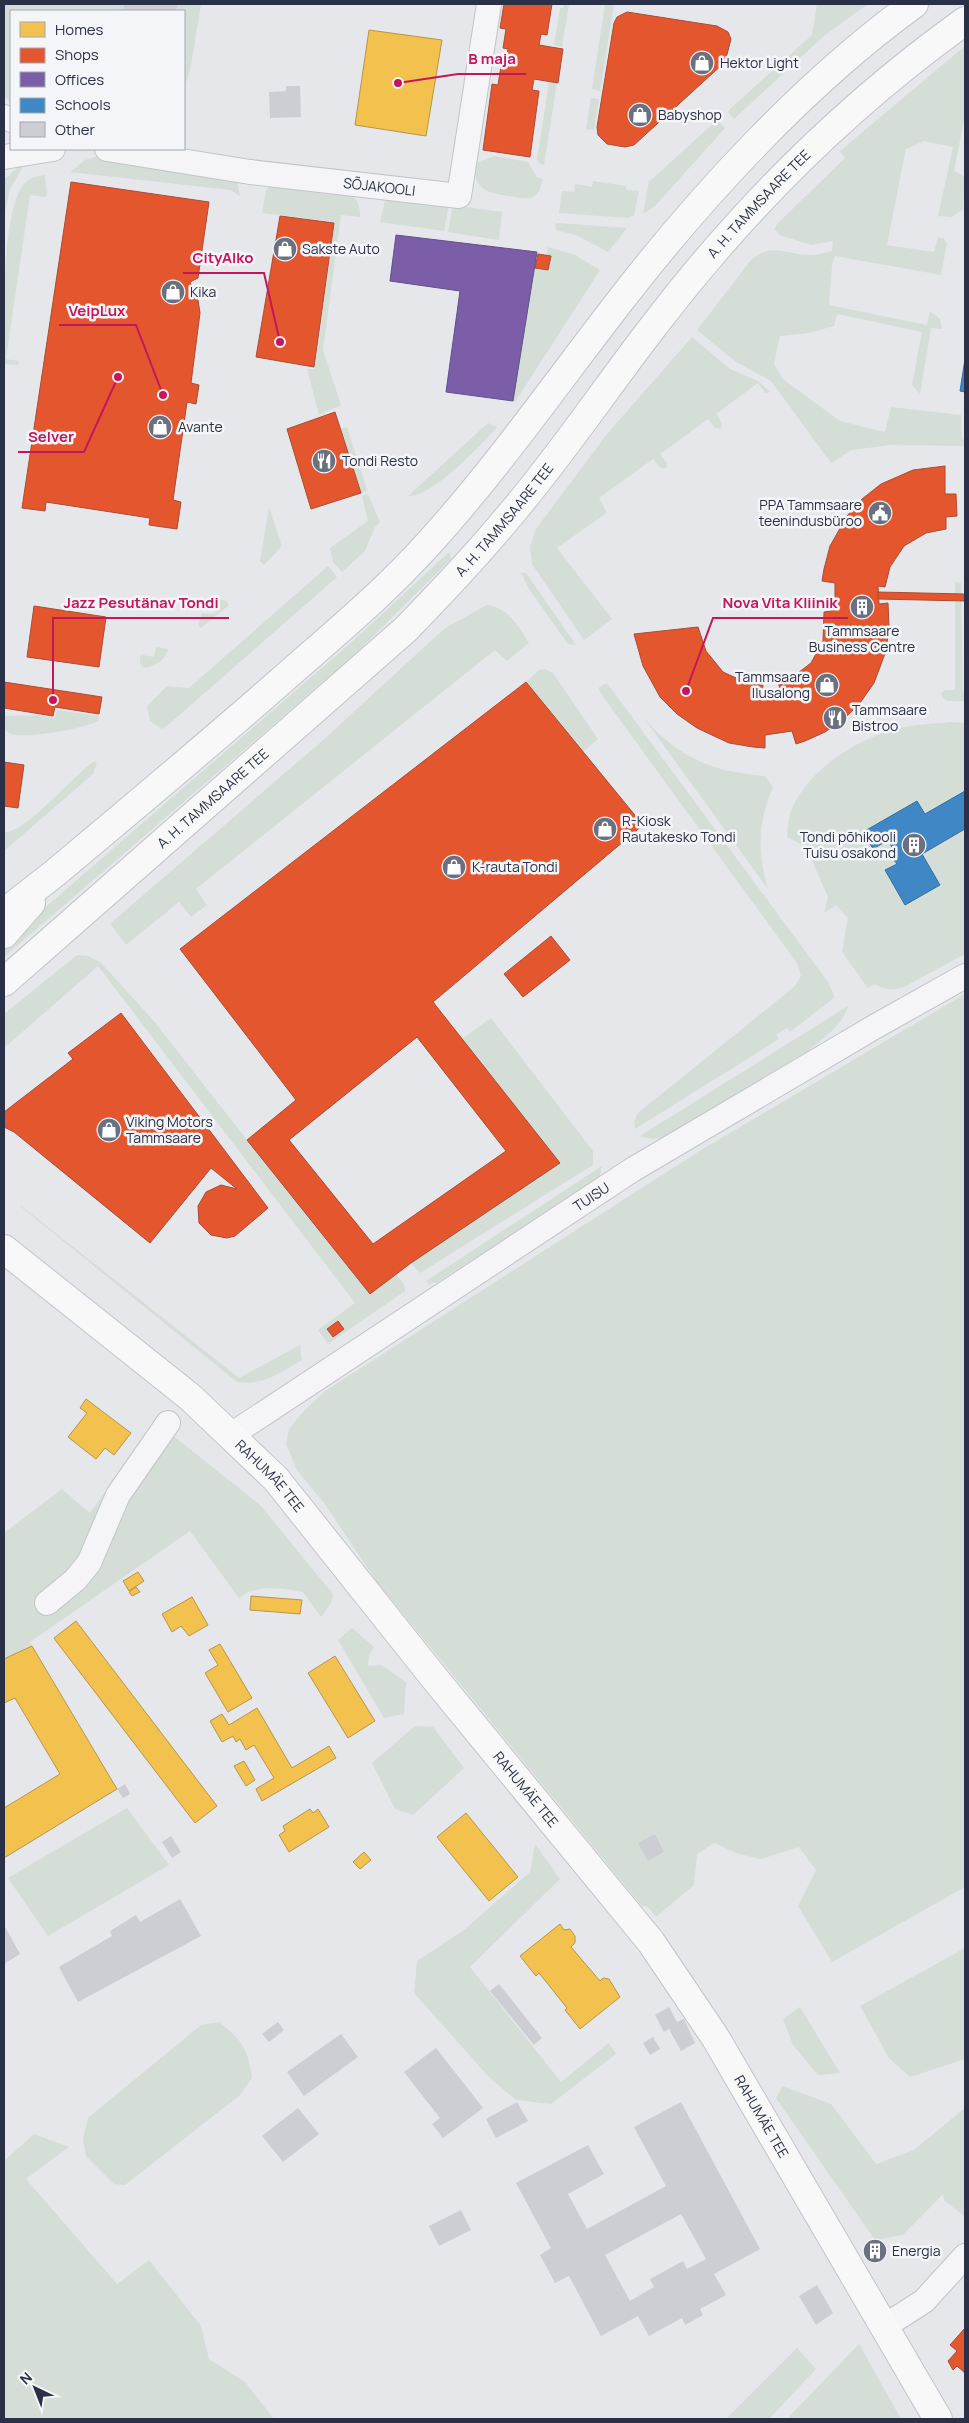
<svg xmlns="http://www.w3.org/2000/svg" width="969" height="2423" font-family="Manrope,sans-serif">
<rect width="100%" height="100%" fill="#e5e7eb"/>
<g fill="#d4ded6">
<polygon points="4,4 124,4 123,11 11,11 11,103 4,96"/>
<polygon points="178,4 201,4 190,71 184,88 184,11 176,11"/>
<polygon points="564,4 569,4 562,47 554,45 560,8 563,8"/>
<polygon points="605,4 614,5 600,91 592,89"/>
<polygon points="817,4 868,4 825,35 734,119 728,112 731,108 812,35"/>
<path d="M 965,46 L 965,115 L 954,171 L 965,177 L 963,209 L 952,217 L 938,216 L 953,147 L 924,141 L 906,149 L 887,245 L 934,252 L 938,237 L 943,238 L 947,243 L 941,275 L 835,256 L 832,265 L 829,305 L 927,325 L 930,311 L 940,319 L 942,329 L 931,328 L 920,394 L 912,385 L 922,332 L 837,314 L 834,326 L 809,333 L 780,336 L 774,364 L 783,379 L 840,421 L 885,432 L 891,407 L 961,415 L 962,439 L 965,440 L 965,446 L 891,445 L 852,450 L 831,463 L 771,381 L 736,362 L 697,330 L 751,260 C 773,241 788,256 812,255 C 819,255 826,252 832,251 L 833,241 L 811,245 L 780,235 L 774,229 L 778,223 L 845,158 L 840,151 Z"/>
<polygon points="549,82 557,83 544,165 540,164 537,160"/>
<polygon points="591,98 599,99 594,130 586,129"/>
<polygon points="717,120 725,128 655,206 643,214 649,182"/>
<path d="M 494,156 L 528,162 L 537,177 L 543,179 C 541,186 540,193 534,196 C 528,200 521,198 515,197 C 491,193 474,193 474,164 Z"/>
<polygon points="95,157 113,157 232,177 237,182 240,196 231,190 70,172 85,160"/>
<polygon points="24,165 10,189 4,216 4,180 16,169"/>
<path d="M 45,175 L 47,195 L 45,197 L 30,195 L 6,359 L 18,361 L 19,365 L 5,364 L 4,367 C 4,332 0,202 27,181 C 32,177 39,176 45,175 Z"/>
<polygon points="593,181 626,186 626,190 639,191 634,215 628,218 559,213 562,191 574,192 575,184 592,187"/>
<path d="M 273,183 C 300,185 363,177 360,217 L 341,215 L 323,350 L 341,405 L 319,415 L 307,369 L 315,369 L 335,222 L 262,213 L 266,190 Z"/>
<polygon points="386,196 449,204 444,231 380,222"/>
<polygon points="453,205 502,212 499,240 448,232"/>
<polygon points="558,223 627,228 608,252 576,235 556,230 555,224"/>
<polygon points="548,247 575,255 600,270 515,402 513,401 536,254 536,268 548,270 550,256 547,255"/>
<polygon points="692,337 730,369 758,381 770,392 765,393 758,383 716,414 722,423 721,429 715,428 708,419 660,454 667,463 666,468 661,468 653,459 599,498 606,511 605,514 557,548 612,619 584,640 532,564 530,547 536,529 607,434"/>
<path d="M 488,423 L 497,427 C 481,445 431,498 408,496 Z"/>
<polygon points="347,427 367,490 361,493 340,429"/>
<polygon points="368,494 380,522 375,527 365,551 342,572 333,562 330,548 368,521 362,496"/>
<polygon points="269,507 282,546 264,565 260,561"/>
<polygon points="449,552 451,559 355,654 4,957 4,943 353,641"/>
<polygon points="328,566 337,577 168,725 162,729 150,721 147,706 167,686 189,688"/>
<polygon points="521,573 526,573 576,645 568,644 529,589"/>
<path d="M 955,582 L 961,583 L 963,691 L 965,692 L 965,701 C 956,701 945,704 941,694 L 945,690 L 955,690 Z"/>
<polygon points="218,599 226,601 229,605 201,628 198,625 202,613 215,614"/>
<path d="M 487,605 C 509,608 518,626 529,643 L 507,661 L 495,650 L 196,889 L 207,905 L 191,917 L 179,902 L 126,945 L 111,925 L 112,922 L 322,741 L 445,628 Z"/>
<path d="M 156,647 L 168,649 C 167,659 153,669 143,667 L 140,663 L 140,657 L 142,655 L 154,657 Z"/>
<polygon points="545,669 553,673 598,739 583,752 526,682 539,670"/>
<polygon points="607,683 828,982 835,997 790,1032 787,1028 776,1035 779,1039 635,1129 634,1121 638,1113 794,987 801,976 797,963 604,698 598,688"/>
<path d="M 57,710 L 99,716 L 98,721 C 86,728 33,737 18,735 C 12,735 8,733 4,729 L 4,716 L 39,715 L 55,718 Z"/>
<path d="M 643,717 C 678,758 713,772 765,776 L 773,787 C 758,821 757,853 768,889 Z"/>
<path d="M 950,722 L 965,723 L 965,954 L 904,987 C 892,991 885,990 874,984 L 868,988 L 842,952 L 848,918 L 836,905 L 824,913 L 828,897 L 806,847 L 787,837 C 788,829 788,818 791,811 C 808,769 858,738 900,728 C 916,724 934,724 950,722 Z"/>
<path d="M 93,762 L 97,762 L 93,774 L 4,851 L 4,832 C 24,835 74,775 93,762 Z"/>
<polygon points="77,955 88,956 101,963 153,1020 247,1140 396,1274 405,1286 405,1291 328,1344 318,1330 355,1303 98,966 4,1048 4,1014"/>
<polygon points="965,994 965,1887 832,1962 798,1906 816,1870 799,1847 761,1859 739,1854 714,1843 697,1854 694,1885 656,1917 648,1907 641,1905 400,1610 377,1582 324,1503 297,1470 286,1444 289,1429 303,1412 325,1391 701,1150"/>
<path d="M 848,1006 C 842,1026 824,1038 808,1051 L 661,1138 L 651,1139 L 640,1136 Z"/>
<polygon points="491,1018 593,1151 593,1165 420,1273 411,1263 560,1163 462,1039"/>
<polygon points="602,1166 600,1176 438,1282 429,1284 426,1281"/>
<path d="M 20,1205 L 239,1378 L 300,1345 L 302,1360 C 280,1373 263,1386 237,1382 L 20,1206 Z"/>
<path d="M 156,1422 L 260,1505 L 333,1594 L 331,1603 L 321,1617 L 303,1592 C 282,1588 256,1584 239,1598 L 190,1531 L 30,1642 L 32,1646 L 4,1659 L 4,1533 L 62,1489 L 90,1513 Z"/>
<polygon points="352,1628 374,1647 369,1655 368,1666 381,1665 406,1682 404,1714 384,1718 338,1640"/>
<polygon points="415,1726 433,1727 464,1768 413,1815 395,1809 372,1763"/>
<polygon points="127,1808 169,1865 48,1936 8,1878"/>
<polygon points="535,1844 560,1879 470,1967 561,2082 609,2043 616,2054 551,2104 516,2100 489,2077 414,1993 417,1961 464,1930 530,1872"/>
<polygon points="965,1948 965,2059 910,2077 889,2058 860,2006"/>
<polygon points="800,2007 840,2073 818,2075 793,2045 783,2019"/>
<path d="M 219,2022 C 242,2040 248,2049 252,2078 L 240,2095 L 125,2185 L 114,2184 L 86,2156 L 83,2139 L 88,2118 L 201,2025 Z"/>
<polygon points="783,2086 831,2104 876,2164 914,2150 965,2108 965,2217 944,2200 943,2194 903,2235 875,2240 776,2098"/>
<polygon points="34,2134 69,2147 26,2179 117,2284 149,2260 201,2326 209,2359 245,2382 274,2419 4,2419 4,2161"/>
<polygon points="859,2344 901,2419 787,2419"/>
<polygon points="797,2348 816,2369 769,2419 726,2419"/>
</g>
<g fill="#f2c14e" stroke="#b6964c">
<polygon points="369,30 442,40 426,136 355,125"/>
<polygon points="86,1399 131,1433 114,1455 105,1448 96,1459 68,1437 87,1413 80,1408"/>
<polygon points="138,1572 144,1581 129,1591 123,1581"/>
<polygon points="136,1587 140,1592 132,1596 129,1592"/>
<polygon points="251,1596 302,1600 300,1614 250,1610"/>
<polygon points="192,1597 208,1625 189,1636 181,1626 172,1632 162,1614"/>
<polygon points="76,1621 217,1806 195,1823 56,1641 54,1638"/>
<polygon points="220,1644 252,1698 228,1712 205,1673 218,1665 209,1650"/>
<polygon points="32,1646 117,1789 4,1858 4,1808 60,1774 15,1698 4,1703 4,1659"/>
<polygon points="335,1656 375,1721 348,1738 308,1673"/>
<polygon points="257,1708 292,1768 329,1746 336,1758 262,1801 256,1789 274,1778 254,1745 246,1750 240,1739 236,1742 233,1736 222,1742 210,1721 222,1714 229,1725"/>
<polygon points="244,1761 255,1780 246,1786 234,1766"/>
<polygon points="310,1809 313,1813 318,1809 329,1827 289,1852 279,1835 285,1831 283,1826"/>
<polygon points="466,1813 518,1877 489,1901 437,1837"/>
<polygon points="364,1852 371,1860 360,1869 353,1862"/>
<polygon points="560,1924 564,1930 570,1929 575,1936 575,1943 571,1947 600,1981 603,1978 609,1979 620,1997 580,2029 565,2010 567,2008 539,1973 536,1976 520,1956"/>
</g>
<g fill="#e4572e" stroke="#ac4b36" fill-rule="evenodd">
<polygon points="504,4 552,4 547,35 541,34 539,45 563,49 558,83 534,79 532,90 539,91 530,157 483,150 492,84 498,85 501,66 505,67 508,49 503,48 506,29 500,28"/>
<polygon points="627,12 717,26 728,32 731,39 725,62 634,145 625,147 607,144 598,135 597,127 614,23 617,17"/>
<polygon points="71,182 209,202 198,278 190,282 198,300 200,313 191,383 199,385 196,404 187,402 173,500 181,502 177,529 149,525 150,518 46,502 45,511 22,508"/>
<polygon points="280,216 334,223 314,367 256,357"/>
<polygon points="538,254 551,256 548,270 535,268"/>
<polygon points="335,412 361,493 311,509 287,429"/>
<polygon points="945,466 945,494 956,494 957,516 946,517 946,529 926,533 904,546 890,567 885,587 878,586 879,604 888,603 889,627 886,651 874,683 860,703 844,719 825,732 805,741 796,744 792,731 765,735 765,748 753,747 729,743 697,728 677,714 660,697 643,666 634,634 698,627 706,651 723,672 747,683 763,685 762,692 780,689 778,682 790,679 811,663 823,641 824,612 835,610 835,583 822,581 824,569 830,546 847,516 862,499 881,484 913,470"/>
<polygon points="878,592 965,594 965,601 878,599"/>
<polygon points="34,606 106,617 99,667 27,657"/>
<polygon points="4,682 102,697 99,714 55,707 53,716 4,708"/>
<path d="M 526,682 L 643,825 L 433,1002 L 560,1163 L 411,1263 L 370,1294 L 247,1140 L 296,1100 L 180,949 ZM 417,1037 L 506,1151 L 373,1244 L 289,1140 Z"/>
<polygon points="4,762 24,765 18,808 4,806"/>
<polygon points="551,936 570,960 523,997 504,974"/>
<polygon points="121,1013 268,1208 235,1236 227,1238 211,1235 199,1223 198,1206 206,1192 221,1185 237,1189 211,1168 150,1243 14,1132 4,1127 4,1112 73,1059 68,1053"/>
<polygon points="338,1321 344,1329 333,1337 327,1329"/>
<polygon points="965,2328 965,2373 957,2366 953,2370 948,2361 957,2351 950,2345"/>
</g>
<polygon fill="#7b5ea7" stroke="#62508a" points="396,235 537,252 513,401 446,392 460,291 390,281"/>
<g fill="#3f88c5" stroke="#386e9f">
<polygon points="965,359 965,392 960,391"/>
<polygon points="965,791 965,829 922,854 940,885 905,905 885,870 897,864 894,860 898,858 888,840 873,849 863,832 917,801 925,814"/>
</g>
<g fill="#ccced3" fill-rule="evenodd">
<polygon points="124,4 178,4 176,11 123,11"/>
<polygon points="286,86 300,86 301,117 270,118 269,92 286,91"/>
<polygon points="125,1784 130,1794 123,1798 117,1789"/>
<polygon points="655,1834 664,1852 648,1861 638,1843"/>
<polygon points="171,1836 181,1852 172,1858 162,1842"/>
<polygon points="180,1899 201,1936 78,2002 59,1967 112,1936 110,1931 136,1915 140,1922"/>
<polygon points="4,1925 20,1954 4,1964"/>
<polygon points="499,1984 542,2038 534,2045 490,1991"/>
<polygon points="669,2007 677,2022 684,2019 695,2043 681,2051 669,2029 664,2032 655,2015"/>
<polygon points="278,2022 284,2030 269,2042 262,2034"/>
<polygon points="341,2034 358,2057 304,2096 287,2072"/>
<polygon points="653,2037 660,2049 650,2055 643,2043"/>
<polygon points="436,2048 483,2108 443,2138 432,2124 440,2118 404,2072"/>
<polygon points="517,2102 528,2121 496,2138 486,2119"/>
<path d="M 681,2102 L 760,2249 L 714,2274 L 726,2295 L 700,2309 L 703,2315 L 685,2325 L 682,2318 L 649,2336 L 638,2316 L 601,2336 L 569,2276 L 555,2283 L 540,2255 L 551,2248 L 516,2183 L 588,2145 L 604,2174 L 568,2194 L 587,2229 L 666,2186 L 634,2127 ZM 681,2214 L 706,2259 L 687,2269 L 683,2261 L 650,2279 L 654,2287 L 630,2301 L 605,2255 Z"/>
<polygon points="298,2108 319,2134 283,2162 262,2136"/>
<polygon points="461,2210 471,2230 439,2246 429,2226"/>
<polygon points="874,2245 880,2255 876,2258 870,2247"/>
<polygon points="817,2285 833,2313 816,2325 799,2296"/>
</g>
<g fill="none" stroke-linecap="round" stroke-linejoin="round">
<g stroke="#c2c4c9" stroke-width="26">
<g id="street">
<polyline points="4,117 11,120"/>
<path id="s1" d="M 107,149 L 250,172 L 459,196 L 489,4"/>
<polyline points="4,157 53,149"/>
<path id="s2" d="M 231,1435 L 632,1170 L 876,1026 L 965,976"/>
<polyline points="47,1603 75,1580 89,1563 118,1495 168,1423"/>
<polyline points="885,2326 924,2301 965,2256"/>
</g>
</g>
<g stroke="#c2c4c9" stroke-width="30">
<g id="secondary">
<path id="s3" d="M 4,1249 L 190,1397 L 276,1479 L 436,1680 L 651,1942 L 715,2037 L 938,2419"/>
</g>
</g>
<g stroke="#c1c4c9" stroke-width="30">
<g id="primary">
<path d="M 4,913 L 55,873 C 134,807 213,741 290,673 C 338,631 387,590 429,543 C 498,467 557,382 620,301 C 701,196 806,82 914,4"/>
<polyline points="4,934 31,903"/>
<path id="s4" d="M 4,982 L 406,629 C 442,592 477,555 510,515 C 562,454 607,386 656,323 C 744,208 848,105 965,21"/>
</g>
</g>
<use href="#street" stroke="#f5f5f7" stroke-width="24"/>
<use href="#secondary" stroke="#f8f8f9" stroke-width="28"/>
<use href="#primary" stroke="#f8f8f9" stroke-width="28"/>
</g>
<defs>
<g id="shop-disc" transform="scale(1.25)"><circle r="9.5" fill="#6b7080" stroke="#f4f5f9"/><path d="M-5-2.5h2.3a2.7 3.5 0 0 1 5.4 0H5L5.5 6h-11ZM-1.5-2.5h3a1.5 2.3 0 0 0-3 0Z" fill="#fff"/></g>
<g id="restaurant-disc" transform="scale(1.25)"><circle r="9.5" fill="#6b7080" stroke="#f4f5f9"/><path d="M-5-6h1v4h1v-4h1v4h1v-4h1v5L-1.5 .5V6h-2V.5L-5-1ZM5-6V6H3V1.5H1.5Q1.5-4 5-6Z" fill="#fff"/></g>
<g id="civic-disc" transform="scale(1.25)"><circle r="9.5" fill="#6b7080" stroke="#f4f5f9"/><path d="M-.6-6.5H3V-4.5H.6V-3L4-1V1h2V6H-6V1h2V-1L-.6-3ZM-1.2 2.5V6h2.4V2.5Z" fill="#fff"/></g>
<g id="building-disc" transform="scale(1.25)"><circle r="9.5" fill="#6b7080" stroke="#f4f5f9"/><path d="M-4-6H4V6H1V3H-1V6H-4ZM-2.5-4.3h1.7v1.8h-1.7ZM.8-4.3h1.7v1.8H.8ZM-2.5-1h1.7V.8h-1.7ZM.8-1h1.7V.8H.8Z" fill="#fff"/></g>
</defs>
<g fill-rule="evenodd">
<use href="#shop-disc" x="702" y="63"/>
<use href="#shop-disc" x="640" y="115"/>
<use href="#shop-disc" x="285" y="249"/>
<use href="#shop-disc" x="173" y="292"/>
<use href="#shop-disc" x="160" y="427"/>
<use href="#restaurant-disc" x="324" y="461"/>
<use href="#civic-disc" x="880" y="513"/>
<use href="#building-disc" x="862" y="607"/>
<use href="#shop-disc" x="827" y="685"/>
<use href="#restaurant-disc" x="835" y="718"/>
<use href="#shop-disc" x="605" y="829"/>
<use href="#building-disc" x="914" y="845"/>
<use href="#shop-disc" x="454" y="867"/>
<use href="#shop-disc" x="109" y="1130"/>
<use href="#building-disc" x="875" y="2251"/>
</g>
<g text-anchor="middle" stroke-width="5" stroke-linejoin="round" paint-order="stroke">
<g font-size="14" fill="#293047" stroke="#f4f5f9" text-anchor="start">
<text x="720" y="68">Hektor Light</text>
<text x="658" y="120">Babyshop</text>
<text x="302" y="254">Sakste Auto</text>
<text x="190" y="297">Kika</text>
<text x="178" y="432">Avante</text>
<text x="342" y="466">Tondi Resto</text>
<text x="862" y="510" text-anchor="end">PPA Tammsaare<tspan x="862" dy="16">teenindusbüroo</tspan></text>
<text x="862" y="636" text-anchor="middle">Tammsaare<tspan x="862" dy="16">Business Centre</tspan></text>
<text x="810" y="682" text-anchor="end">Tammsaare<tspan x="810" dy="16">Ilusalong</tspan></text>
<text x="852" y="715">Tammsaare<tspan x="852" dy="16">Bistroo</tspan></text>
<text x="622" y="826">R-Kiosk<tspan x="622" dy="16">Rautakesko Tondi</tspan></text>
<text x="896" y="842" text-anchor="end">Tondi põhikooli<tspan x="896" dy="16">Tuisu osakond</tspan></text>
<text x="472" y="872">K-rauta Tondi</text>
<text x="126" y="1127">Viking Motors<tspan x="126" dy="16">Tammsaare</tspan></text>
<text x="892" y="2256">Energia</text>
</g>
<g font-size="14" fill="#293047" stroke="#f4f5f9">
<text dy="5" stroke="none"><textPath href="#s1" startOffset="275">SÕJAKOOLI</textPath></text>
<text dy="5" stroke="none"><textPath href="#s4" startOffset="1088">A. H. TAMMSAARE TEE</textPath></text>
<text dy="5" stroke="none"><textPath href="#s4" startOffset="682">A. H. TAMMSAARE TEE</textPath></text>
<text dy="5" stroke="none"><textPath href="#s4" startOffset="278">A. H. TAMMSAARE TEE</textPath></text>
<text dy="5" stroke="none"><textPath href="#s2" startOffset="432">TUISU</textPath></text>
<text dy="5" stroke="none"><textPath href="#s3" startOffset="350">RAHUMÄE TEE</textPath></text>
<text dy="5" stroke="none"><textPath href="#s3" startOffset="755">RAHUMÄE TEE</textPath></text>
<text dy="5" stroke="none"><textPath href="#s3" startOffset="1159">RAHUMÄE TEE</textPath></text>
</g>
</g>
<path fill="none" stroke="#c2185b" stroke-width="2" d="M398 83L458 74H526M280 342L264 273H183M163 395L136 325H59M118 377L84 452H18M53 700L53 618H229M686 691L713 618H848"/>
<g fill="#c2185b" stroke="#f4f5f9" stroke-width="2">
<circle cx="398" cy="83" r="5"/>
<circle cx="280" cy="342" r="5"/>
<circle cx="163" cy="395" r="5"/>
<circle cx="118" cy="377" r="5"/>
<circle cx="53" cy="700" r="5"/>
<circle cx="686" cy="691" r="5"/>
</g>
<g font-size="15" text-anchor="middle" font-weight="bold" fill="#c2185b" stroke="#f4f5f9" stroke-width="5" stroke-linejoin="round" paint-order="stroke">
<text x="492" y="64">B maja</text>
<text x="223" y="263">CityAlko</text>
<text x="97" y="316">VeipLux</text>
<text x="51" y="442">Selver</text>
<text x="141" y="608">Jazz Pesutänav Tondi</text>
<text x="780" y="608">Nova Vita Kliinik</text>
</g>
<rect width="969" height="2423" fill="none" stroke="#293047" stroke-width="10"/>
<rect x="10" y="10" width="175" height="140" fill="#f4f5f9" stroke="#a3a6b2"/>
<rect x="20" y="22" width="25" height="15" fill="#f2c14e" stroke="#a3a6b2"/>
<text x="55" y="35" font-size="15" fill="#293047">Homes</text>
<rect x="20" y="48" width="25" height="15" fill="#e4572e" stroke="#a3a6b2"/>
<text x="55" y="60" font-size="15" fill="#293047">Shops</text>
<rect x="20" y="72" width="25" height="15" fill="#7b5ea7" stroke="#a3a6b2"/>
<text x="55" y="85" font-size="15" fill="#293047">Offices</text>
<rect x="20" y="98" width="25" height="15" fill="#3f88c5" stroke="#a3a6b2"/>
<text x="55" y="110" font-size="15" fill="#293047">Schools</text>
<rect x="20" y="122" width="25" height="15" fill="#ccced3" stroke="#a3a6b2"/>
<text x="55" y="135" font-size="15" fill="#293047">Other</text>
<g transform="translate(35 2388) rotate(317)" stroke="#f4f5f9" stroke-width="4" paint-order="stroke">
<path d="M0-4L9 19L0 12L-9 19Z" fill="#293047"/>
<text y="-8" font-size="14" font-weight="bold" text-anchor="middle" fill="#293047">N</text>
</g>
</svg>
